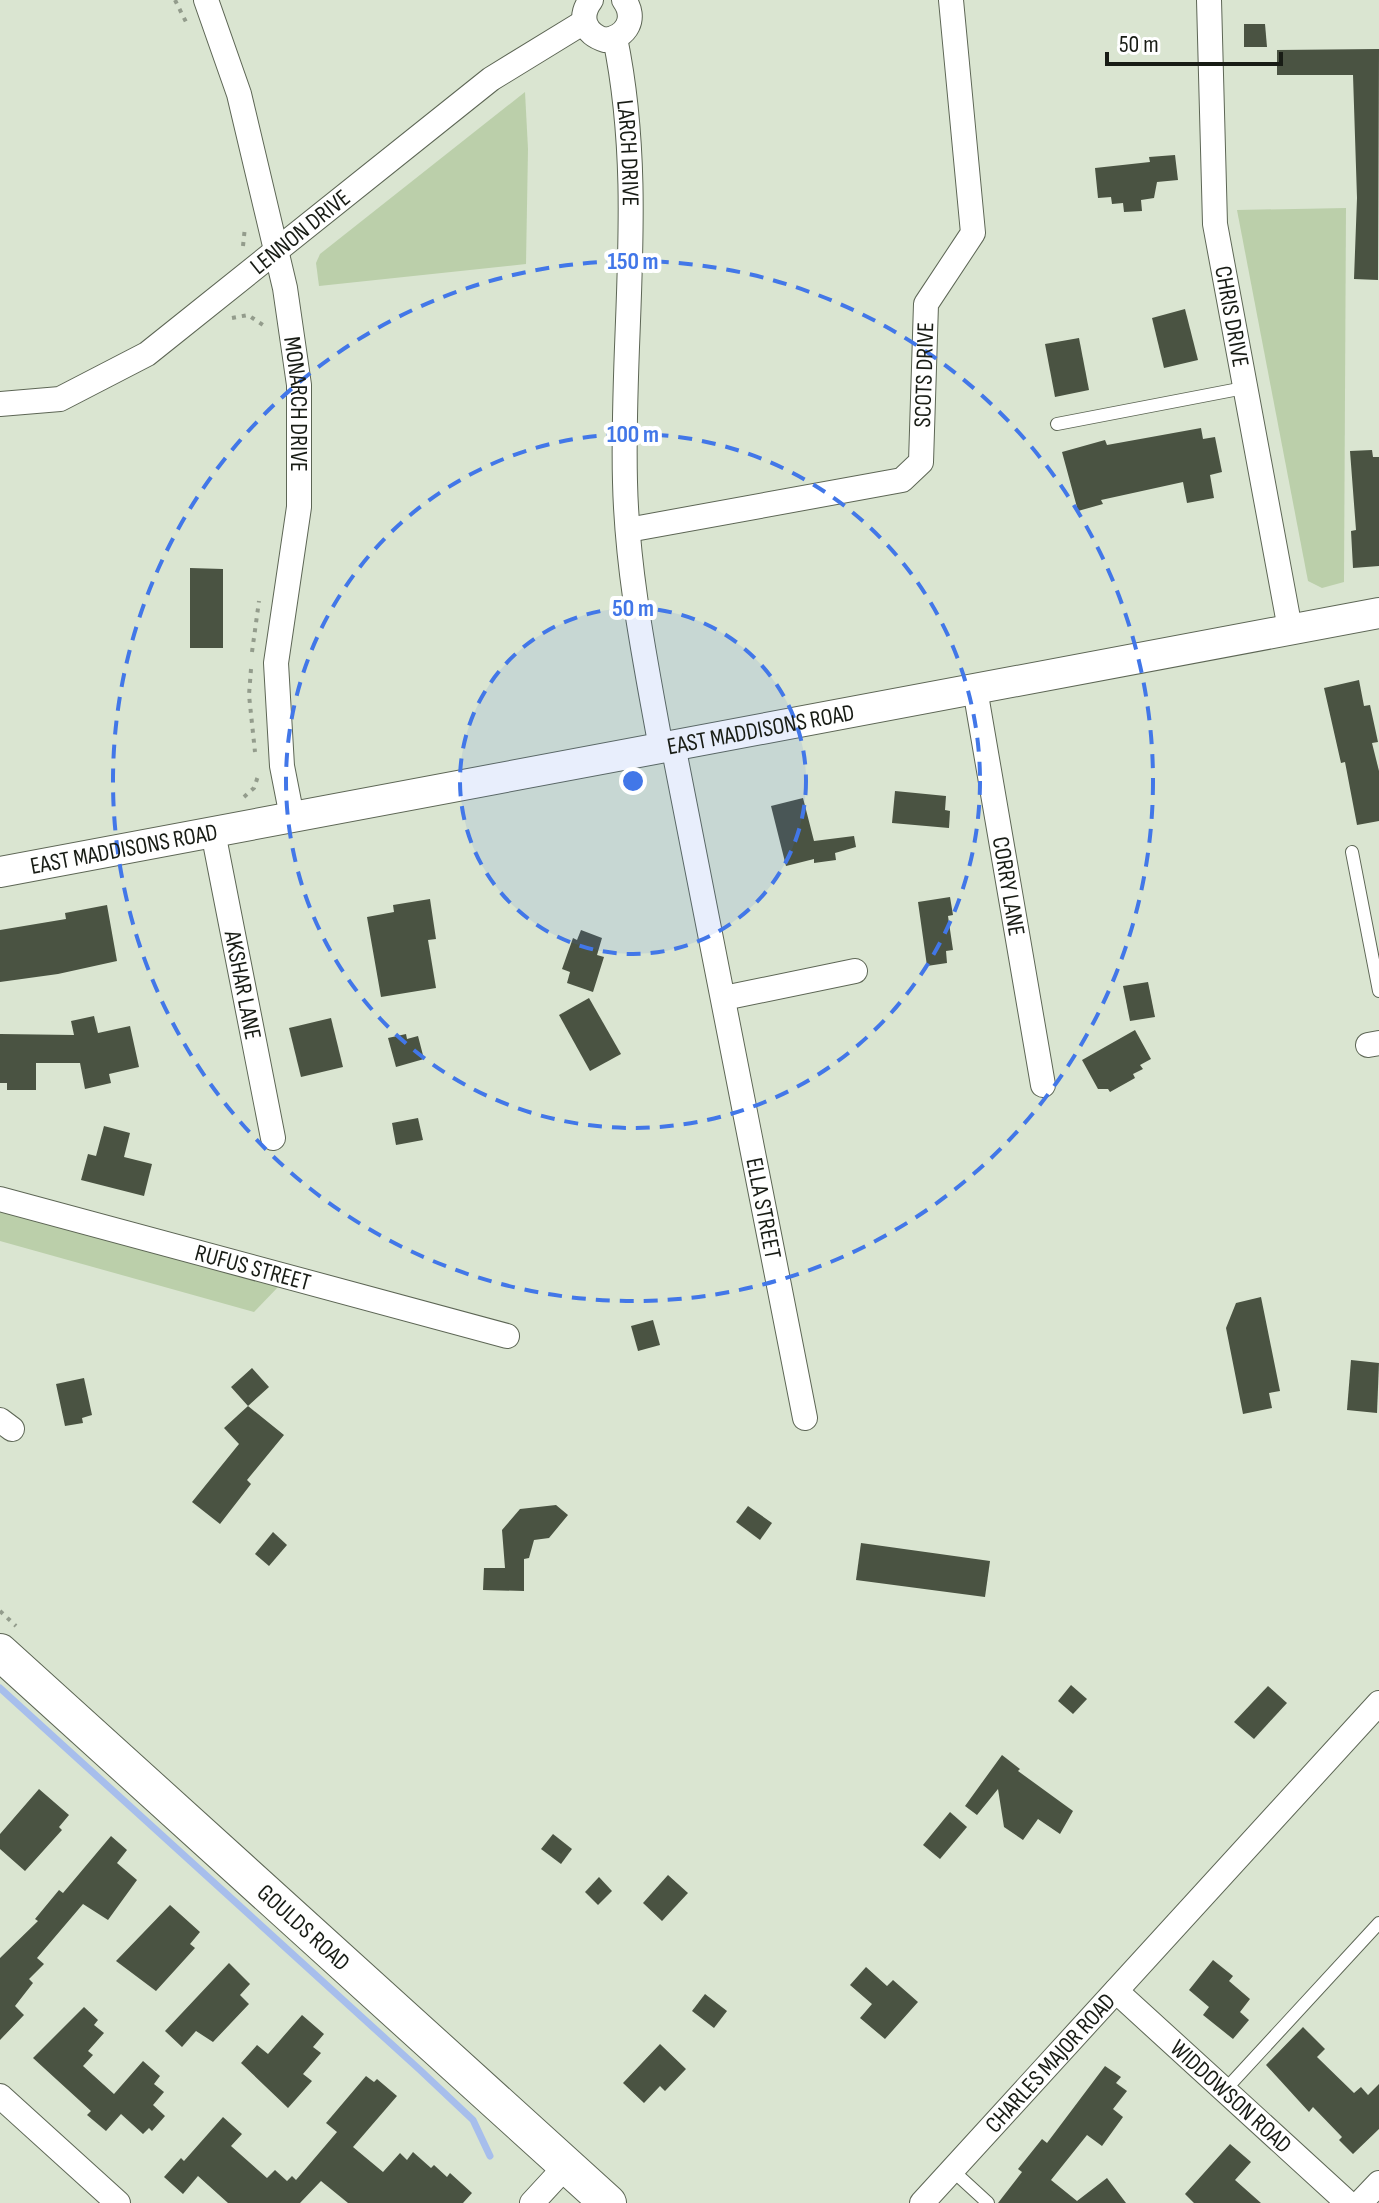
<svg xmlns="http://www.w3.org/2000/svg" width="1379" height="2203" font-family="'Sofia Sans Condensed',sans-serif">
<rect width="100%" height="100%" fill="#dae5d1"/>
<g fill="#bbcfaa">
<polygon points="525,92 528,149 526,264 319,286 316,263 320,254"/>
<polygon points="1346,208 1344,582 1322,588 1308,581 1237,210"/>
<polygon points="0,1208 280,1285 254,1312 0,1241"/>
</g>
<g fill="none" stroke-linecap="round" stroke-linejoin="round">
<polyline stroke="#a7beec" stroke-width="7" points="0,1688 420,2070 473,2120 490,2156"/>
</g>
<g fill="#4a5342">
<polygon points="1244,24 1265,24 1267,47 1244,47"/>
<polygon points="1379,49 1378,280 1354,279 1357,198 1353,75 1277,75 1277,50"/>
<polygon points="1175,155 1178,180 1157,182 1154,198 1141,200 1142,211 1124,212 1123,203 1112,204 1111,197 1098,198 1095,168 1150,162 1149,157"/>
<polygon points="1185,309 1198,360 1164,368 1152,318"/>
<polygon points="1079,338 1089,390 1055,397 1045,344"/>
<polygon points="1201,428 1203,439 1215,437 1222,472 1210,475 1214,498 1187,503 1183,482 1101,500 1103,504 1078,511 1062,452 1105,440 1107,445"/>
<polygon points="1372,450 1373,457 1379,457 1379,566 1353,568 1351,531 1356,530 1350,451"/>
<polygon points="190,568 223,569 223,648 190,648"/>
<polygon points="1359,680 1364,706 1370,705 1378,742 1372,743 1379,771 1379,821 1357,825 1345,762 1341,763 1324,688"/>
<polygon points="895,791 946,796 945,810 950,811 949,828 892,823"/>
<polygon points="803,798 814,841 854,836 856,847 835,853 836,860 814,863 814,859 786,866 771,806"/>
<polygon points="950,897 953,915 948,916 953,950 946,951 947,963 927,966 918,902"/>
<polygon points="430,899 436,939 428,940 436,988 381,997 367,917 394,912 393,905"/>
<polygon points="107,905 117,961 58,974 0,982 0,930 66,919 65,913"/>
<polygon points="581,930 602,938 597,955 604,957 593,992 567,983 570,972 562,969 573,938 577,940"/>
<polygon points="1148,982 1155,1017 1130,1021 1123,986"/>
<polygon points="589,998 621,1054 590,1071 559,1015"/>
<polygon points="94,1016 98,1033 130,1026 139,1067 109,1074 111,1083 85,1089 80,1063 36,1063 36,1090 7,1090 7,1083 0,1083 0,1034 74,1035 71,1021"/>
<polygon points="331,1018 343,1067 301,1077 289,1028"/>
<polygon points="1135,1030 1151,1059 1140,1065 1143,1069 1133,1074 1135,1078 1110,1092 1108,1089 1098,1089 1082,1060"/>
<polygon points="406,1034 407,1039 418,1036 424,1059 396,1067 388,1038"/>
<polygon points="418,1118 423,1140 396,1145 392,1123"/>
<polygon points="104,1126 130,1133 124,1157 152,1164 144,1196 81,1180 88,1154 96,1156"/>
<polygon points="1261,1297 1280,1391 1269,1393 1272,1408 1243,1414 1226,1328 1236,1303"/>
<polygon points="653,1320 660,1345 638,1351 631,1326"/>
<polygon points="1351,1360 1379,1363 1377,1413 1347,1410"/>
<polygon points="252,1368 269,1387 248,1406 284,1435 247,1480 251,1484 220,1524 192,1502 239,1444 224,1428 248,1406 231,1387"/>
<polygon points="84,1378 92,1415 82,1418 83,1423 65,1426 56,1384"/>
<polygon points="556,1505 568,1515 549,1538 534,1540 529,1558 524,1559 524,1591 483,1590 484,1568 505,1568 502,1530 520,1509"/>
<polygon points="748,1506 772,1523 760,1540 736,1522"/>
<polygon points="273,1532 287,1545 269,1566 255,1554"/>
<polygon points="861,1543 990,1561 985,1597 856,1580"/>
<polygon points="1071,1685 1087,1699 1073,1714 1058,1701"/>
<polygon points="1268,1686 1287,1703 1254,1739 1234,1722"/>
<polygon points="1002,1755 1020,1769 1018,1771 1073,1811 1060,1834 1038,1819 1023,1840 1004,1827 998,1789 977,1815 965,1806"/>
<polygon points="39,1789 69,1815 59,1827 62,1830 25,1871 0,1849 0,1834"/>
<polygon points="950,1812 967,1827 940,1859 923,1845"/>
<polygon points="553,1834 572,1849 561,1864 541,1849"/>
<polygon points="111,1836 127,1850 117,1863 137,1880 108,1920 83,1904 37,1958 44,1964 29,1979 33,1983 15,2006 24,2015 0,2040 0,1958 38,1921 35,1919 59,1890 63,1893"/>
<polygon points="668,1875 688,1893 662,1921 643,1903"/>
<polygon points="599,1877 612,1891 598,1905 585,1892"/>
<polygon points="170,1905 200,1932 190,1944 195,1948 156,1991 116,1961"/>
<polygon points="1213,1960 1233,1976 1229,1981 1250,1999 1240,2012 1249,2020 1233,2039 1203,2015 1209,2007 1189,1990"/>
<polygon points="229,1963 250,1984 240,1995 249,2004 213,2042 196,2031 182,2047 165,2031"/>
<polygon points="866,1967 887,1986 893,1980 918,2002 885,2039 860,2018 872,2004 850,1985"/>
<polygon points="705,1994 727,2011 714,2028 692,2011"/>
<polygon points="84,2007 98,2020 94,2025 104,2033 88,2051 93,2055 83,2066 114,2094 143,2061 160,2076 154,2084 164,2092 153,2105 165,2116 152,2131 149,2128 143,2134 121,2114 106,2131 87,2115 91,2111 33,2058"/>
<polygon points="302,2015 324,2034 313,2047 321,2053 303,2074 312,2081 288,2108 241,2063 257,2045 268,2054"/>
<polygon points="1303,2027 1325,2049 1317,2057 1354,2093 1361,2087 1368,2095 1379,2084 1379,2129 1353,2154 1339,2140 1342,2137 1313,2107 1309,2112 1266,2065"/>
<polygon points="660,2044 686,2069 665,2091 660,2086 644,2103 623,2083"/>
<polygon points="1105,2066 1121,2077 1116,2083 1127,2091 1113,2109 1123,2117 1102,2146 1087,2135 1051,2180 1077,2201 1107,2178 1126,2203 998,2203 1022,2172 1018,2169 1042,2139 1047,2143"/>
<polygon points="366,2076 374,2082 377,2079 397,2096 353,2147 383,2172 400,2153 407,2160 413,2152 431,2168 434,2165 447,2177 450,2173 472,2193 463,2203 348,2203 321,2181 300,2203 228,2203 198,2176 183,2194 164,2177 181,2158 184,2161 223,2117 242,2134 231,2146 267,2178 275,2170 287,2181 292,2176 296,2180 337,2132 326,2123"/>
<polygon points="1230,2144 1251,2162 1235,2180 1261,2203 1194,2203 1185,2194"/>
</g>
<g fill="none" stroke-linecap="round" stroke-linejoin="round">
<g stroke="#5d6655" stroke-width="14">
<g id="service">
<polyline points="1057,424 1244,388"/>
<polyline points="1352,852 1379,991"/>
<polyline points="1225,2090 1379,1923"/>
<polyline points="952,2170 988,2203"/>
</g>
</g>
<g stroke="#5d6655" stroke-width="26">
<g id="minor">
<path id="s1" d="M 206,0 L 239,94 L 285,288 L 299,385 L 299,507 L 276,663 L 282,766 L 292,817"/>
<path d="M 591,0 C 578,17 585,34 605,40 C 627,37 637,18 624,0"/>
<path id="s2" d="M 1209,0 L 1215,224 L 1290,629"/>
<path id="s3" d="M 615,38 C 646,188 621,332 625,482 C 627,572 645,659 661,748"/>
<path id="s4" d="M 0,404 L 60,399 L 147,354 L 491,79 L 584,22"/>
<path id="s5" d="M 628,530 L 902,480 L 921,462 L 926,304 L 973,233 L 951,0"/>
<path id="s6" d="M 975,689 L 1043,1085"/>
<path id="s7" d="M 673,745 L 805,1418"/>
<path id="s8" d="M 213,832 L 273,1138"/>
<polyline points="724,998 855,971"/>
<polyline points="1368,1045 1379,1043"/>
<path id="s9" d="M 0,1199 L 507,1336"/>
<polyline points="0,1420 12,1429"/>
<path id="s10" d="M 1116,1991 L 1348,2203"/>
<polyline points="0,2096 118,2203"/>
<polyline points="532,2203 567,2165"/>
<path id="s11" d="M 922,2203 L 1379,1703"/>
<polyline points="1360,2203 1379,2183"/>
</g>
</g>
<g stroke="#5d6655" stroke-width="32">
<g id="tertiary">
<path id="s12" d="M 0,872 L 1379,613"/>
</g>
</g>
<g stroke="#5d6655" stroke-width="38">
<g id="secondary">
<path id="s13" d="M 0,1652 L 608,2203"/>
</g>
</g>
<g stroke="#939c8c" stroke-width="4" stroke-dasharray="4 6" stroke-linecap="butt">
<polyline points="175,0 188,26"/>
<polyline points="243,246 245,227"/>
<polyline points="232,318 248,315 266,327"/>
<polyline points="252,652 259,601"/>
<polyline points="251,669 249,695 255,752"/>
<polyline points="244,797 254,788 258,776"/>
<polyline points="0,1611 16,1626"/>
</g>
<use href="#service" stroke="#fff" stroke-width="12"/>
<use href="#minor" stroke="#fff" stroke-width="24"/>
<use href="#tertiary" stroke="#fff" stroke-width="30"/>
<use href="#secondary" stroke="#fff" stroke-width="36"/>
</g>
<circle cx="633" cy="781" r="173" fill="#4277e8" fill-opacity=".12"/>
<g fill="none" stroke="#4277e8" stroke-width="4" stroke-dasharray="14 10">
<circle cx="633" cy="781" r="173"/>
<circle cx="633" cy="781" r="347"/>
<circle cx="633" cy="781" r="520"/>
</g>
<g text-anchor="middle" stroke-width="8" stroke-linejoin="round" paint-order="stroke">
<g font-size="24" fill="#181c15" stroke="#fff">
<text dy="8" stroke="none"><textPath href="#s3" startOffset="116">LARCH DRIVE</textPath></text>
<text dy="8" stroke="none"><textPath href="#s4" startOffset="354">LENNON DRIVE</textPath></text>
<text dy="8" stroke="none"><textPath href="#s2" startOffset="318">CHRIS DRIVE</textPath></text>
<text dy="8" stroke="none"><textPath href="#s5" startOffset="392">SCOTS DRIVE</textPath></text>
<text dy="8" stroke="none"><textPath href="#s1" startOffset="416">MONARCH DRIVE</textPath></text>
<text dy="8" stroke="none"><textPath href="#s12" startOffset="774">EAST MADDISONS ROAD</textPath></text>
<text dy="8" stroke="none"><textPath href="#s12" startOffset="126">EAST MADDISONS ROAD</textPath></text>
<text dy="8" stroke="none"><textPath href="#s6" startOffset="200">CORRY LANE</textPath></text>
<text dy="8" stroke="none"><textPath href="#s8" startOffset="156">AKSHAR LANE</textPath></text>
<text dy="8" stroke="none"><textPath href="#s7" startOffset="472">ELLA STREET</textPath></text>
<text dy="8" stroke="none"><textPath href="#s9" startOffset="262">RUFUS STREET</textPath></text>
<text dy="8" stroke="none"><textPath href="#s13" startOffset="410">GOULDS ROAD</textPath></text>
<text dy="8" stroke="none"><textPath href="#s11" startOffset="190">CHARLES MAJOR ROAD</textPath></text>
<text dy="8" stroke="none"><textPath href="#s10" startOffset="156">WIDDOWSON ROAD</textPath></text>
</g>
</g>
<circle cx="633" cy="781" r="12" fill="#4277e8" stroke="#fff" stroke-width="4"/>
<g font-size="24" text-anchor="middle" font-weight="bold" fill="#4277e8" stroke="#fff" stroke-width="8" stroke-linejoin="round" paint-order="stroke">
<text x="633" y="269">150 m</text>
<text x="633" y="442">100 m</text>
<text x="633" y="616">50 m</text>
</g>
<path d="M1107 52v12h174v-12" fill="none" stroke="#181c15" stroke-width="4"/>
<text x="1119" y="52" font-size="24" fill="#181c15" stroke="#ffffff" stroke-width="6" paint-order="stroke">50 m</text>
</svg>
